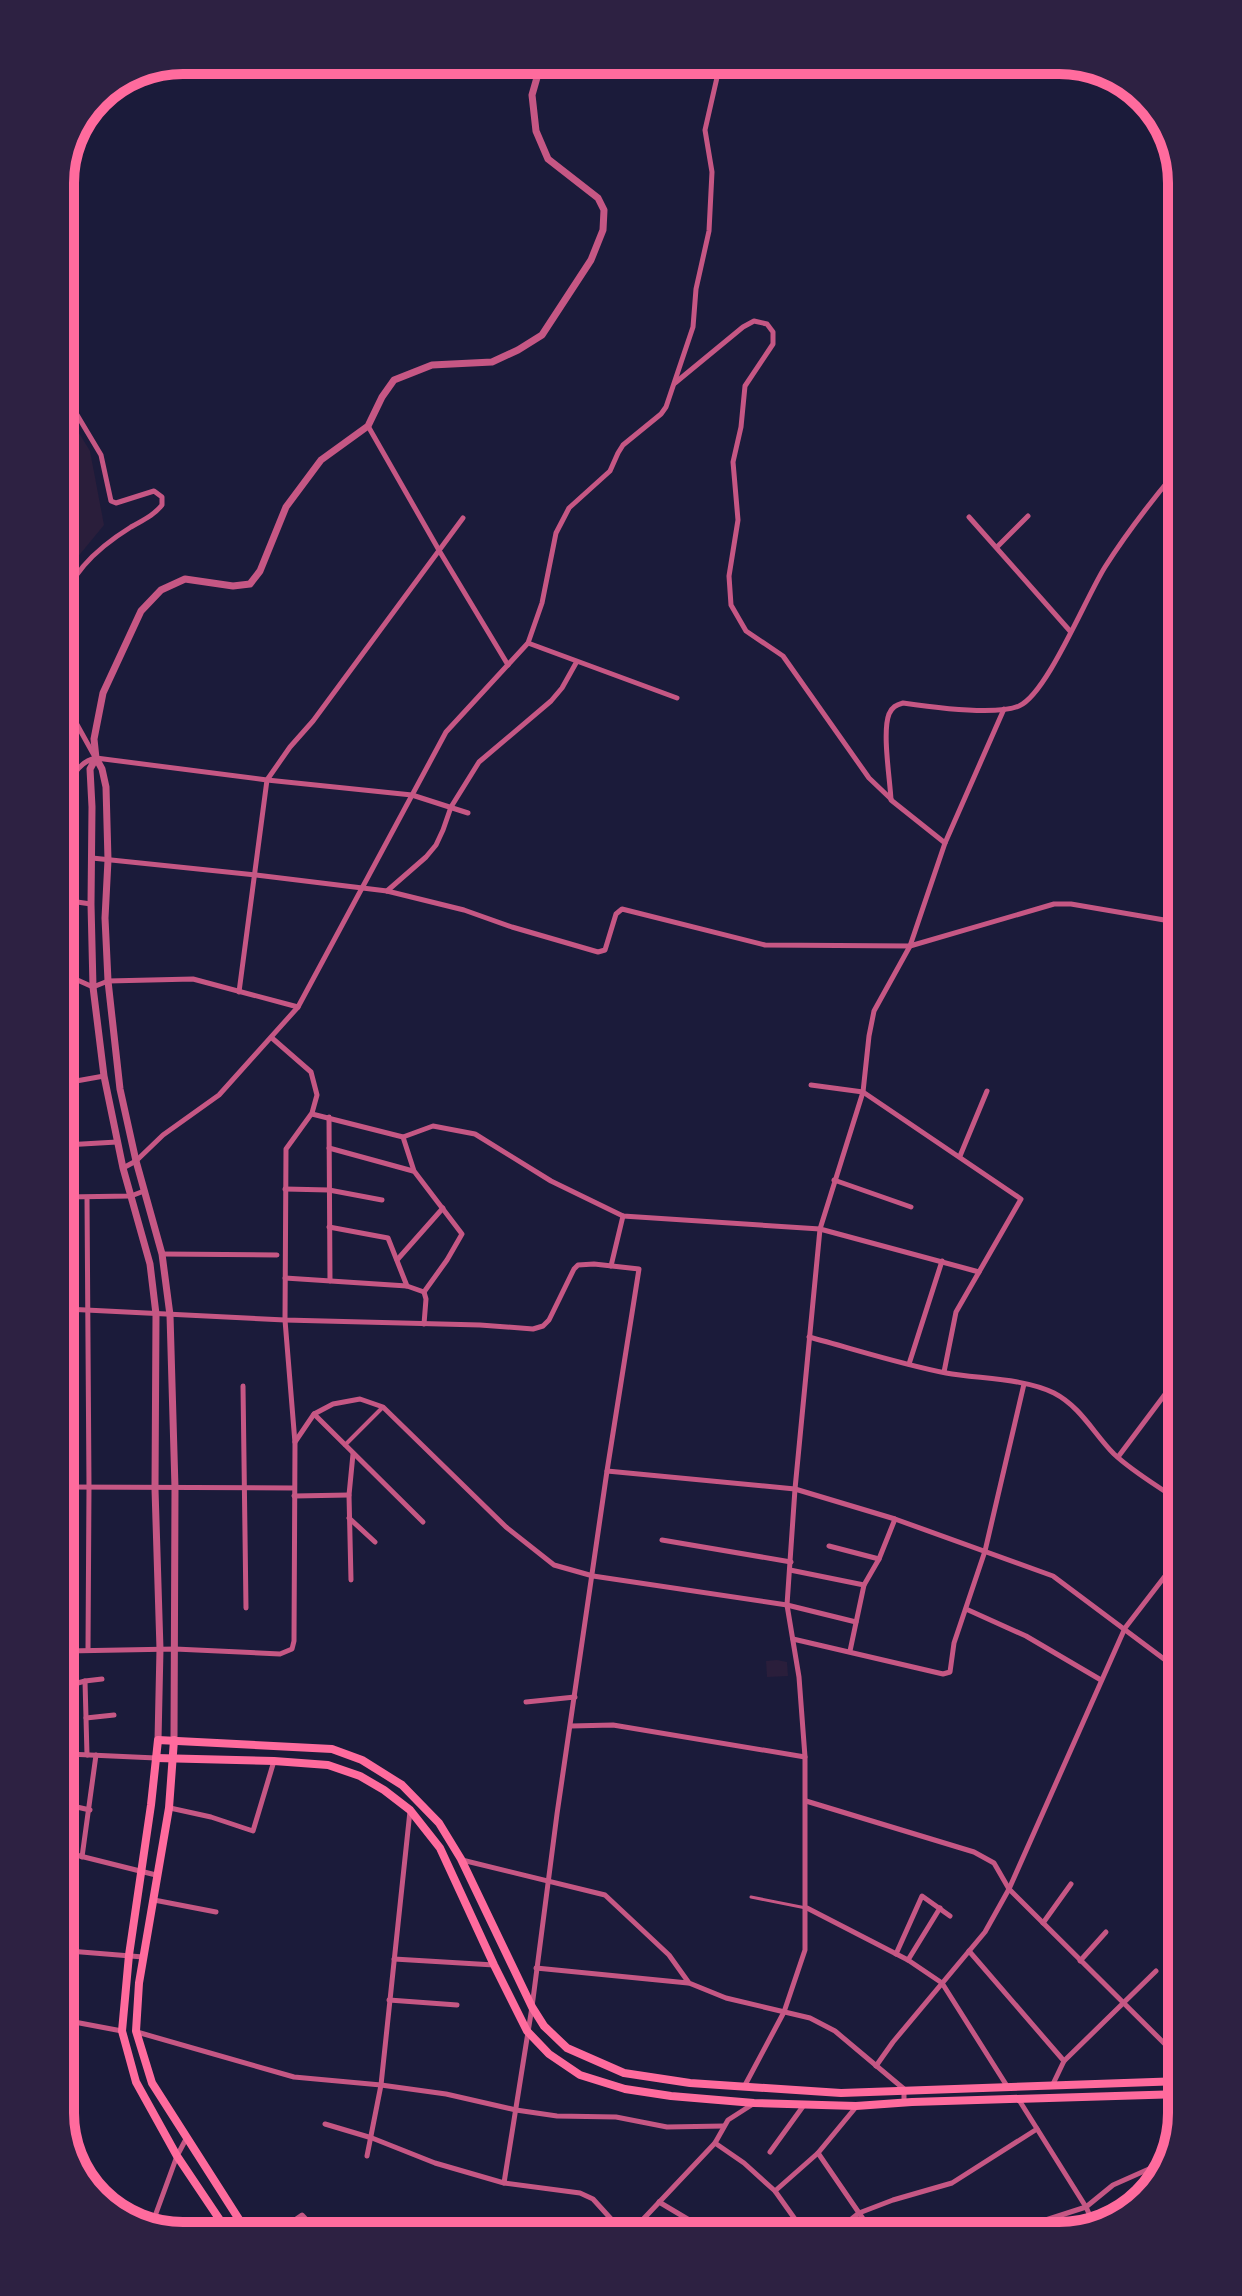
<svg xmlns="http://www.w3.org/2000/svg" width="1242" height="2296" font-family="Karla,sans-serif">
<rect width="100%" height="100%" fill="#1b1b3a"/>
<g fill="#2a1e3b">
<polygon points="61,404 90,451 104,525 62,576"/>
<polygon points="777,1660 787,1662 788,1676 767,1677 766,1661"/>
</g>
<g fill="none" stroke-linecap="round" stroke-linejoin="round">
<polyline stroke="#c65784" stroke-width="3" points="751,1897 806,1908"/>
<polyline stroke="#c65784" stroke-width="4" points="345,1445 383,1407"/>
<g stroke="#c65784" stroke-width="5">
<polyline points="675,383 743,327 754,321 767,324 773,332 773,344 745,386 741,427 733,462 738,520 729,576 731,605 746,631 783,656 869,778 891,799"/>
<path d="M 61,388 L 101,455 L 111,501 L 116,503 L 154,491 L 162,497 L 162,505 C 153,516 143,520 131,527 C 102,545 69,572 62,608"/>
<polyline points="368,426 440,552 508,665"/>
<polyline points="969,517 1070,631"/>
<polyline points="997,547 1028,516"/>
<polyline points="62,611 75,721 95,757"/>
<polyline points="528,643 677,698"/>
<path d="M 63,800 C 70,782 76,762 96,758 L 267,780 L 412,795 L 468,813"/>
<polyline points="945,843 1004,709"/>
<polyline points="92,858 256,875 387,891 464,910 512,927 598,952 605,950 616,914 622,909 765,945 910,946 1054,904 1071,904 1176,922"/>
<polyline points="387,891 426,857 436,845 443,830 451,807 479,762 551,701 562,688 576,663"/>
<polyline points="64,894 77,902 91,904"/>
<polyline points="64,974 93,987 108,981 193,979 298,1007"/>
<polyline points="239,992 267,780 290,747 313,721 463,518"/>
<polyline points="65,1083 104,1076"/>
<polyline points="811,1085 863,1092 1021,1199 956,1312 944,1372"/>
<polyline points="312,1114 403,1137 414,1171 462,1234 447,1260 424,1292"/>
<polyline points="329,1117 330,1281"/>
<polyline points="403,1137 433,1126 475,1134 551,1181 623,1216 820,1229 979,1272"/>
<polyline points="65,1145 117,1142"/>
<polyline points="329,1148 413,1171"/>
<polyline points="960,1156 987,1091"/>
<polyline points="123,1168 136,1161 163,1135 219,1095 298,1007 446,732 528,643 542,603 556,533 569,508 610,471 618,453 623,445 661,414 666,407 693,327 696,289 709,231 712,172 705,130 721,60"/>
<polyline points="834,1180 911,1207"/>
<polyline points="285,1189 329,1190 382,1200"/>
<polyline points="65,1197 131,1196 144,1191"/>
<polyline points="87,1198 89,1487 88,1650"/>
<polyline points="329,1227 388,1238 407,1286"/>
<polyline points="162,1254 277,1255"/>
<polyline points="397,1260 443,1208"/>
<polyline points="611,1266 623,1216"/>
<polyline points="285,1278 407,1286 424,1292"/>
<polyline points="66,1309 285,1320 480,1325 533,1329 543,1326 549,1320 574,1269 578,1265 594,1264 639,1269 607,1471 557,1814 532,2007 504,2183"/>
<polyline points="424,1324 426,1299 424,1292"/>
<path d="M 809,1337 C 854,1349 900,1364 946,1373 C 979,1379 1024,1378 1054,1393 C 1081,1407 1094,1434 1114,1454 C 1133,1472 1158,1486 1179,1501"/>
<polyline points="909,1364 942,1261"/>
<polyline points="243,1386 246,1608"/>
<polyline points="314,1414 423,1522"/>
<polyline points="295,1442 314,1414 333,1404 360,1399 383,1407 506,1527 554,1565 593,1576 787,1605 856,1622"/>
<polyline points="1118,1457 1178,1377"/>
<polyline points="607,1471 795,1489 895,1519 1053,1576 1180,1671"/>
<polyline points="66,1487 294,1488"/>
<polyline points="1166,1491 1179,1482"/>
<polyline points="294,1496 349,1495"/>
<polyline points="349,1518 375,1542"/>
<polyline points="662,1540 791,1562"/>
<polyline points="829,1546 879,1559"/>
<polyline points="790,1570 864,1585"/>
<polyline points="351,1580 349,1495 353,1454"/>
<polyline points="966,1609 1026,1636 1101,1680"/>
<polyline points="793,1639 943,1674 950,1672 954,1643 985,1551 1024,1384"/>
<polyline points="67,1651 175,1649 280,1654 292,1649 294,1641 295,1443 285,1320 286,1149 312,1113 317,1095 311,1072 272,1038"/>
<polyline points="850,1651 864,1585 879,1559 895,1519"/>
<polyline points="85,1681 87,1755"/>
<polyline points="67,1686 85,1681 102,1679"/>
<polyline points="526,1702 575,1697"/>
<polyline points="86,1718 114,1715"/>
<polyline points="571,1726 613,1725 805,1757"/>
<polyline points="68,1754 156,1758"/>
<polyline points="806,1801 974,1852 994,1863 1009,1889 1182,2061"/>
<polyline points="68,1805 90,1810"/>
<polyline points="170,1808 211,1817 253,1831 274,1761"/>
<polyline points="68,1853 156,1875"/>
<polyline points="82,1857 96,1755"/>
<polyline points="462,1860 605,1895 669,1955 689,1983 726,1998 810,2018 835,2031 904,2089 904,2103"/>
<polyline points="154,1900 216,1912"/>
<polyline points="807,1908 908,1960 942,1983 1007,2086"/>
<polyline points="68,1911 73,1891"/>
<polyline points="1043,1923 1071,1884"/>
<polyline points="69,1951 143,1957"/>
<polyline points="969,1951 1064,2061"/>
<polyline points="896,1954 922,1896 950,1916"/>
<polyline points="394,1959 494,1965"/>
<polyline points="908,1960 940,1908"/>
<polyline points="1080,1961 1106,1932"/>
<polyline points="536,1968 688,1983"/>
<polyline points="389,2000 457,2005"/>
<polyline points="69,2021 122,2031"/>
<polyline points="137,2032 294,2077 381,2085 446,2094 516,2110 557,2116 616,2117 667,2127 724,2126"/>
<polyline points="876,2066 893,2042 985,1932 1009,1889 1125,1628 1179,1558"/>
<polyline points="1053,2084 1064,2061 1156,1971"/>
<path d="M 744,2087 L 784,2012 L 805,1950 L 805,1757 L 799,1677 L 787,1605 L 795,1489 L 820,1229 L 863,1092 L 869,1036 L 874,1011 L 910,946 L 945,843 L 891,800 C 890,779 882,732 889,714 C 892,707 896,705 903,703 C 930,707 995,716 1019,706 C 1047,694 1086,597 1105,567 C 1126,534 1149,504 1174,474"/>
<polyline points="1019,2100 1086,2207 1095,2227"/>
<polyline points="325,2124 372,2138 435,2163 504,2183 580,2193 593,2199 622,2231"/>
<polyline points="715,2143 744,2163 775,2191 802,2229"/>
<polyline points="770,2152 804,2105"/>
<polyline points="818,2153 870,2229"/>
<polyline points="367,2156 381,2085 410,1811"/>
<polyline points="775,2191 818,2153 856,2107"/>
<polyline points="659,2202 706,2230"/>
<polyline points="151,2227 177,2156 186,2139"/>
<polyline points="1024,2227 1086,2207 1113,2185 1167,2161"/>
<polyline points="839,2229 859,2213 893,2200 952,2183 1037,2129"/>
<polyline points="632,2231 715,2143 728,2120 753,2104"/>
<polyline points="273,2235 302,2215 320,2234"/>
</g>
<g stroke="#c65784" stroke-width="7">
<polyline points="96,758 90,769 92,807 91,904 93,987 104,1076 123,1168 150,1264 156,1314 155,1489 160,1649 158,1740"/>
<polyline points="174,1740 175,1488 170,1315 162,1254 136,1161 120,1089 108,981 105,918 108,860 106,787 102,769 96,758 94,739 103,693 141,611 161,590 185,579 233,586 250,584 260,571 286,507 321,460 368,426 382,397 394,380 432,365 492,362 518,350 542,335 591,260 603,230 604,210 598,198 548,159 536,131 532,95 542,60"/>
</g>
<g stroke="#ff6b9d" stroke-width="8">
<polyline points="174,1740 169,1808 139,1983 136,2031 152,2083 249,2235"/>
<polyline points="156,1758 274,1761 328,1765 360,1776 384,1790 410,1810 440,1848 494,1965 527,2031 549,2054 580,2075 625,2089 671,2096 754,2103 856,2106 912,2102 1182,2094"/>
<polyline points="230,2235 177,2156 136,2082 122,2031 129,1955 151,1805 158,1740 332,1749 362,1760 402,1785 439,1823 461,1859 532,2007 544,2026 567,2048 624,2073 690,2083 841,2093 1182,2081"/>
</g>
</g>
<path d="M0 0H1242V2296H0ZM183 74H1059A109 109 0 0 1 1168 183V2113A109 109 0 0 1 1059 2222H183A109 109 0 0 1 74 2113V183A109 109 0 0 1 183 74Z" fill="#2d2142" fill-rule="evenodd"/>
<path fill="none" stroke="#ff6b9d" stroke-width="10" d="M183 74H1059A109 109 0 0 1 1168 183V2113A109 109 0 0 1 1059 2222H183A109 109 0 0 1 74 2113V183A109 109 0 0 1 183 74Z"/>
</svg>
